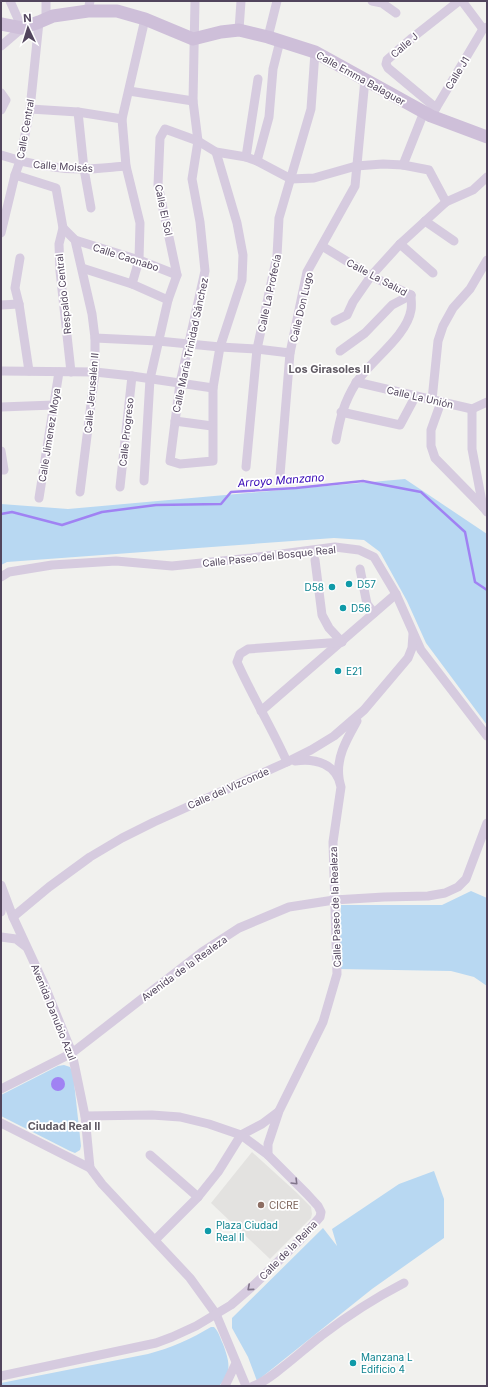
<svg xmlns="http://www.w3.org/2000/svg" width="488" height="1387" font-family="Inter,sans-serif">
<rect width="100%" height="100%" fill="#f1f1ee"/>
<polygon fill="#e3e2e0" points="252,1152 296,1192 311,1207 312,1214 311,1218 270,1259 211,1203"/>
<g fill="#b8d8f2">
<polygon points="405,479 487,534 487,725 426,643 407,601 380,552 364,540 334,538 7,562 1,565 1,504 68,509"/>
<polygon points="471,891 487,898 487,986 474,977 451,971 338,969 341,905 442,905"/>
<polygon points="64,1065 70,1067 73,1073 81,1146 80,1150 75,1153 70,1151 1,1116 1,1095 58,1066"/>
<polygon points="434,1171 444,1199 444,1238 372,1289 257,1381 248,1357 232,1328 232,1318 323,1228 337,1246 332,1229 399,1184"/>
<path d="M 211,1327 L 214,1327 C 219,1332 220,1338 223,1344 C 229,1361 233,1372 219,1386 L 1,1386 L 1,1383 L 148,1354 C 171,1348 191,1339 211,1327 Z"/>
</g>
<circle fill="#a082f3" cx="58" cy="1084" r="7"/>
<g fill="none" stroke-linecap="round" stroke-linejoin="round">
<polyline stroke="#a082f3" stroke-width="2.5" points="1,514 12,512 62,525 102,512 156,505 221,504 231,492 296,488 363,481 421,492 465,532 475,582 487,590"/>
<g stroke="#d6cbdf" stroke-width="9">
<polyline points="195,1 193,101 198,141 192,179 200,222 205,271 180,383 170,461 180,464 213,461 213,388 220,347 242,280 243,255 237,223 216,152"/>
<polyline points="372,1 382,3 396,13"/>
<polyline points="462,1 483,29"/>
<polyline points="88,11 90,1"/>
<polyline points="46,20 46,1"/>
<polyline points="239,30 241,1"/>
<polyline points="268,37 277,1"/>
<polyline points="1,46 22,28 10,1"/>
<polyline points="129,91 193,101"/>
<polyline points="1,93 6,100 1,110"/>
<polyline points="436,108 388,68 386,64 387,60 412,38 459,1"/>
<polyline points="30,109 78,112 122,119"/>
<polyline points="78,112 84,169 91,208"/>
<polyline points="433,113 483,29 487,27"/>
<path d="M 1,155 C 28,164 55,169 83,169 C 97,169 112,167 126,166"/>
<polyline points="246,157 258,79"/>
<polyline points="257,161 269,117 273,69 280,41"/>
<polyline points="403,165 424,112"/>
<polyline points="15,175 56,188 63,228 59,244 60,271 71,372"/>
<polyline points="425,221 454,241"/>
<polyline points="63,228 75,240 92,314 95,338 95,372 80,492"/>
<polyline points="1,233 15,175 20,161 30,109 39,22"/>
<polyline points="75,240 139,260 177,275"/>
<polyline points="400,244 433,273"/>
<polyline points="322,246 371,276 411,295"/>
<polyline points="82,268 132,284 168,300"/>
<polyline points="132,284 139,260 140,223 126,166 122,119 145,19"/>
<polyline points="19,304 15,288 20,258"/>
<polyline points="1,305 19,304 29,371"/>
<polyline points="335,321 347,315 353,302 371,276 400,244 446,202 473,190 487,177"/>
<polyline points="95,338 158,341 220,347 257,349 290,353"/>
<polyline points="340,351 365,333 392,305 411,295"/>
<polyline points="1,371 95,372 132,376 213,388"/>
<polyline points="356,382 472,409 487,402"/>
<polyline points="432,400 438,341 443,326 453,308 470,289 487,260"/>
<polyline points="441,402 431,430 431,446 435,458 483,507 487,512"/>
<polyline points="1,407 54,405"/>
<polyline points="472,409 472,449 483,507"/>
<polyline points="341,412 400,425 415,397"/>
<polyline points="175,421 212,426"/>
<path d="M 336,440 C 340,418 344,402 356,383 C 370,361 407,336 411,310 C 412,305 411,300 411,295"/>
<polyline points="1,451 4,470 1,470"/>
<polyline points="246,467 257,349 277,256 279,218 311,109 315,52"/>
<polyline points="280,475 290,353 307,272 355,186 365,79"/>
<polyline points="144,481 150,379 168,300 177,275 158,185 160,138 165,129 198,141 216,152 246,157 257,161 291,179 314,178 356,166 383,164 403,165 429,170 446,202"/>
<polyline points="120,487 132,376"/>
<polyline points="39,498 59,372"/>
<polyline points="315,560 322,615 329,628 342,642"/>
<polyline points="360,569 367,604 374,613"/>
<polyline points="1,577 9,572 52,565 116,561 172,566 251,558 335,547 359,550 374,557 396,594 421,650 487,736"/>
<polyline points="261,711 396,594"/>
<path d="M 287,762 C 272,728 252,696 237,662 L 240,654 L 248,649 L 342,642"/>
<path d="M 339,778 C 336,757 347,739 357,721"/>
<polyline points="1,885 13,917 44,984 72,1053 85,1116 90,1168"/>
<polyline points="1,912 3,896"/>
<polyline points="13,917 49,887 90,857 122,838 154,822 287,762 311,750 334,736 364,710 408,658 412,648 413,634"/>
<polyline points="1,937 16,939 25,946"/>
<polyline points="1,1089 72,1053 202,952 239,928 289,907 334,900 384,897 428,896 445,893 458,887 466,879 487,823"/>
<polyline points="1,1123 90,1168 102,1184 190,1278 216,1314 246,1386"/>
<polyline points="150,1155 198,1197"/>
<path d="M 268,1155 L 268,1144 L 279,1111 L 323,1022 L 337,974 L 333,842 L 341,787 C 337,764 316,758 295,761"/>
<polyline points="155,1240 198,1197 218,1172 241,1135 262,1124 278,1112"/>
<polyline points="1,1376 156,1343 172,1337 196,1326 231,1305 254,1285 300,1240 320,1217 321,1212 318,1206 307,1194 268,1155 241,1135 209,1124 180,1117 152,1115 85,1116"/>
<polyline points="225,1386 236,1363"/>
<path d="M 253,1386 C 269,1382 306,1347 321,1336 C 347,1316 375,1298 404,1283"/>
</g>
<polyline stroke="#cebfd9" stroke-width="13" points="1,24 22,28 39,22 53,16 88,11 117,11 145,19 193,39 221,32 239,30 268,37 315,52 431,116 487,137"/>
</g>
<defs><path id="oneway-chevron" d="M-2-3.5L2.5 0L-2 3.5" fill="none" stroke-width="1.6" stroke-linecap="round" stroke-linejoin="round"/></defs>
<g stroke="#80748a">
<use href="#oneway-chevron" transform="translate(295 1182) rotate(45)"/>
<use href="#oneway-chevron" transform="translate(250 1288) rotate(139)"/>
</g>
<g fill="#0f9aa8" stroke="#fff" stroke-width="1.5">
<circle cx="349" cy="584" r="4"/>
<circle cx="332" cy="587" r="4"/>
<circle cx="343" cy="608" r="4"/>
<circle cx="338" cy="671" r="4"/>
<circle cx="208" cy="1231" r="4"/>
<circle cx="353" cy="1363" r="4"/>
</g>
<circle fill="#8d6e63" stroke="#fff" stroke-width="1.5" cx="261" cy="1205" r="4"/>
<g text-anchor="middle" stroke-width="3.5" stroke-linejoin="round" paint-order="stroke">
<g font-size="10" fill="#52455d" stroke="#fff">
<text transform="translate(404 45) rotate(-41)" y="4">Calle J</text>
<text transform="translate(457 73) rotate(-59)" y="4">Calle J1</text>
<text transform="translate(361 78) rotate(29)" y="4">Calle Emma Balaguer</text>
<text transform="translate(25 129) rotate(-80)" y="4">Calle Central</text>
<text transform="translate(63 166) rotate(4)" y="4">Calle Moisés</text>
<text transform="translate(164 210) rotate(78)" y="4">Calle El Sol</text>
<text transform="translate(126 257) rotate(18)" y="4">Calle Caonabo</text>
<text transform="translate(377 277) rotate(28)" y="4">Calle La Salud</text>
<text transform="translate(269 293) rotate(-78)" y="4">Calle La Profecía</text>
<text transform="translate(63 294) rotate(-96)" y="4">Respaldo Central</text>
<text transform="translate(301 307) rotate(-77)" y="4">Calle Don Lugo</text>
<text transform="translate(190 345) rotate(-78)" y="4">Calle María Trinidad Sánchez</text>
<text transform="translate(91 393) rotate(-85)" y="4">Calle Jerusalén II</text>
<text transform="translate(420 397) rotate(13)" y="4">Calle La Unión</text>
<text transform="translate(126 432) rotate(-84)" y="4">Calle Progreso</text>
<text transform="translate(49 435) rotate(-81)" y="4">Calle Jimenez Moya</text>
<text transform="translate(269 556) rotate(-6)" y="4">Calle Paseo del Bosque Real</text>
<text transform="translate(228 788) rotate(-24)" y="4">Calle del Vizconde</text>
<text transform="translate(335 907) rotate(-92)" y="4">Calle Paseo de la Realeza</text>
<text transform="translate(184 968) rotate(-36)" y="4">Avenida de la Realeza</text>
<text transform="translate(54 1012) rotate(68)" y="4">Avenida Danubio Azul</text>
<text transform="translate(288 1250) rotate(-46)" y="4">Calle de la Reina</text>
</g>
<g font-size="10" fill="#0d838f" stroke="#fff" text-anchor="start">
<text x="357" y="588">D57</text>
<text x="324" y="591" text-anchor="end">D58</text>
<text x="351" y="612">D56</text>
<text x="346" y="675">E21</text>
<text x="216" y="1229">Plaza Ciudad<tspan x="216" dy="12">Real II</tspan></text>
<text x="361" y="1361">Manzana L<tspan x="361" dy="12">Edificio 4</tspan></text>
</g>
<g font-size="10" fill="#785e54" stroke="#fff" text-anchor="start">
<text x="269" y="1209">CICRE</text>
</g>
<g font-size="11" font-weight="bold" fill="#605a63" stroke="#fff">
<text x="329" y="373">Los Girasoles II</text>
<text x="64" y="1130">Ciudad Real II</text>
</g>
<g font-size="11" font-style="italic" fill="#3101b4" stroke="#fff">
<text transform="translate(281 480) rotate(-4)" y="4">Arroyo Manzano</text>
</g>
</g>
<rect width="488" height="1387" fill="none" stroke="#52455d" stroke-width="4"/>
<g transform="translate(28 28) rotate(356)" stroke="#ffffff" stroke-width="3" paint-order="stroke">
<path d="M0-3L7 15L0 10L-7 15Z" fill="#52455d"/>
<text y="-6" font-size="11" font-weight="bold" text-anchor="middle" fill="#52455d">N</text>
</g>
</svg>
